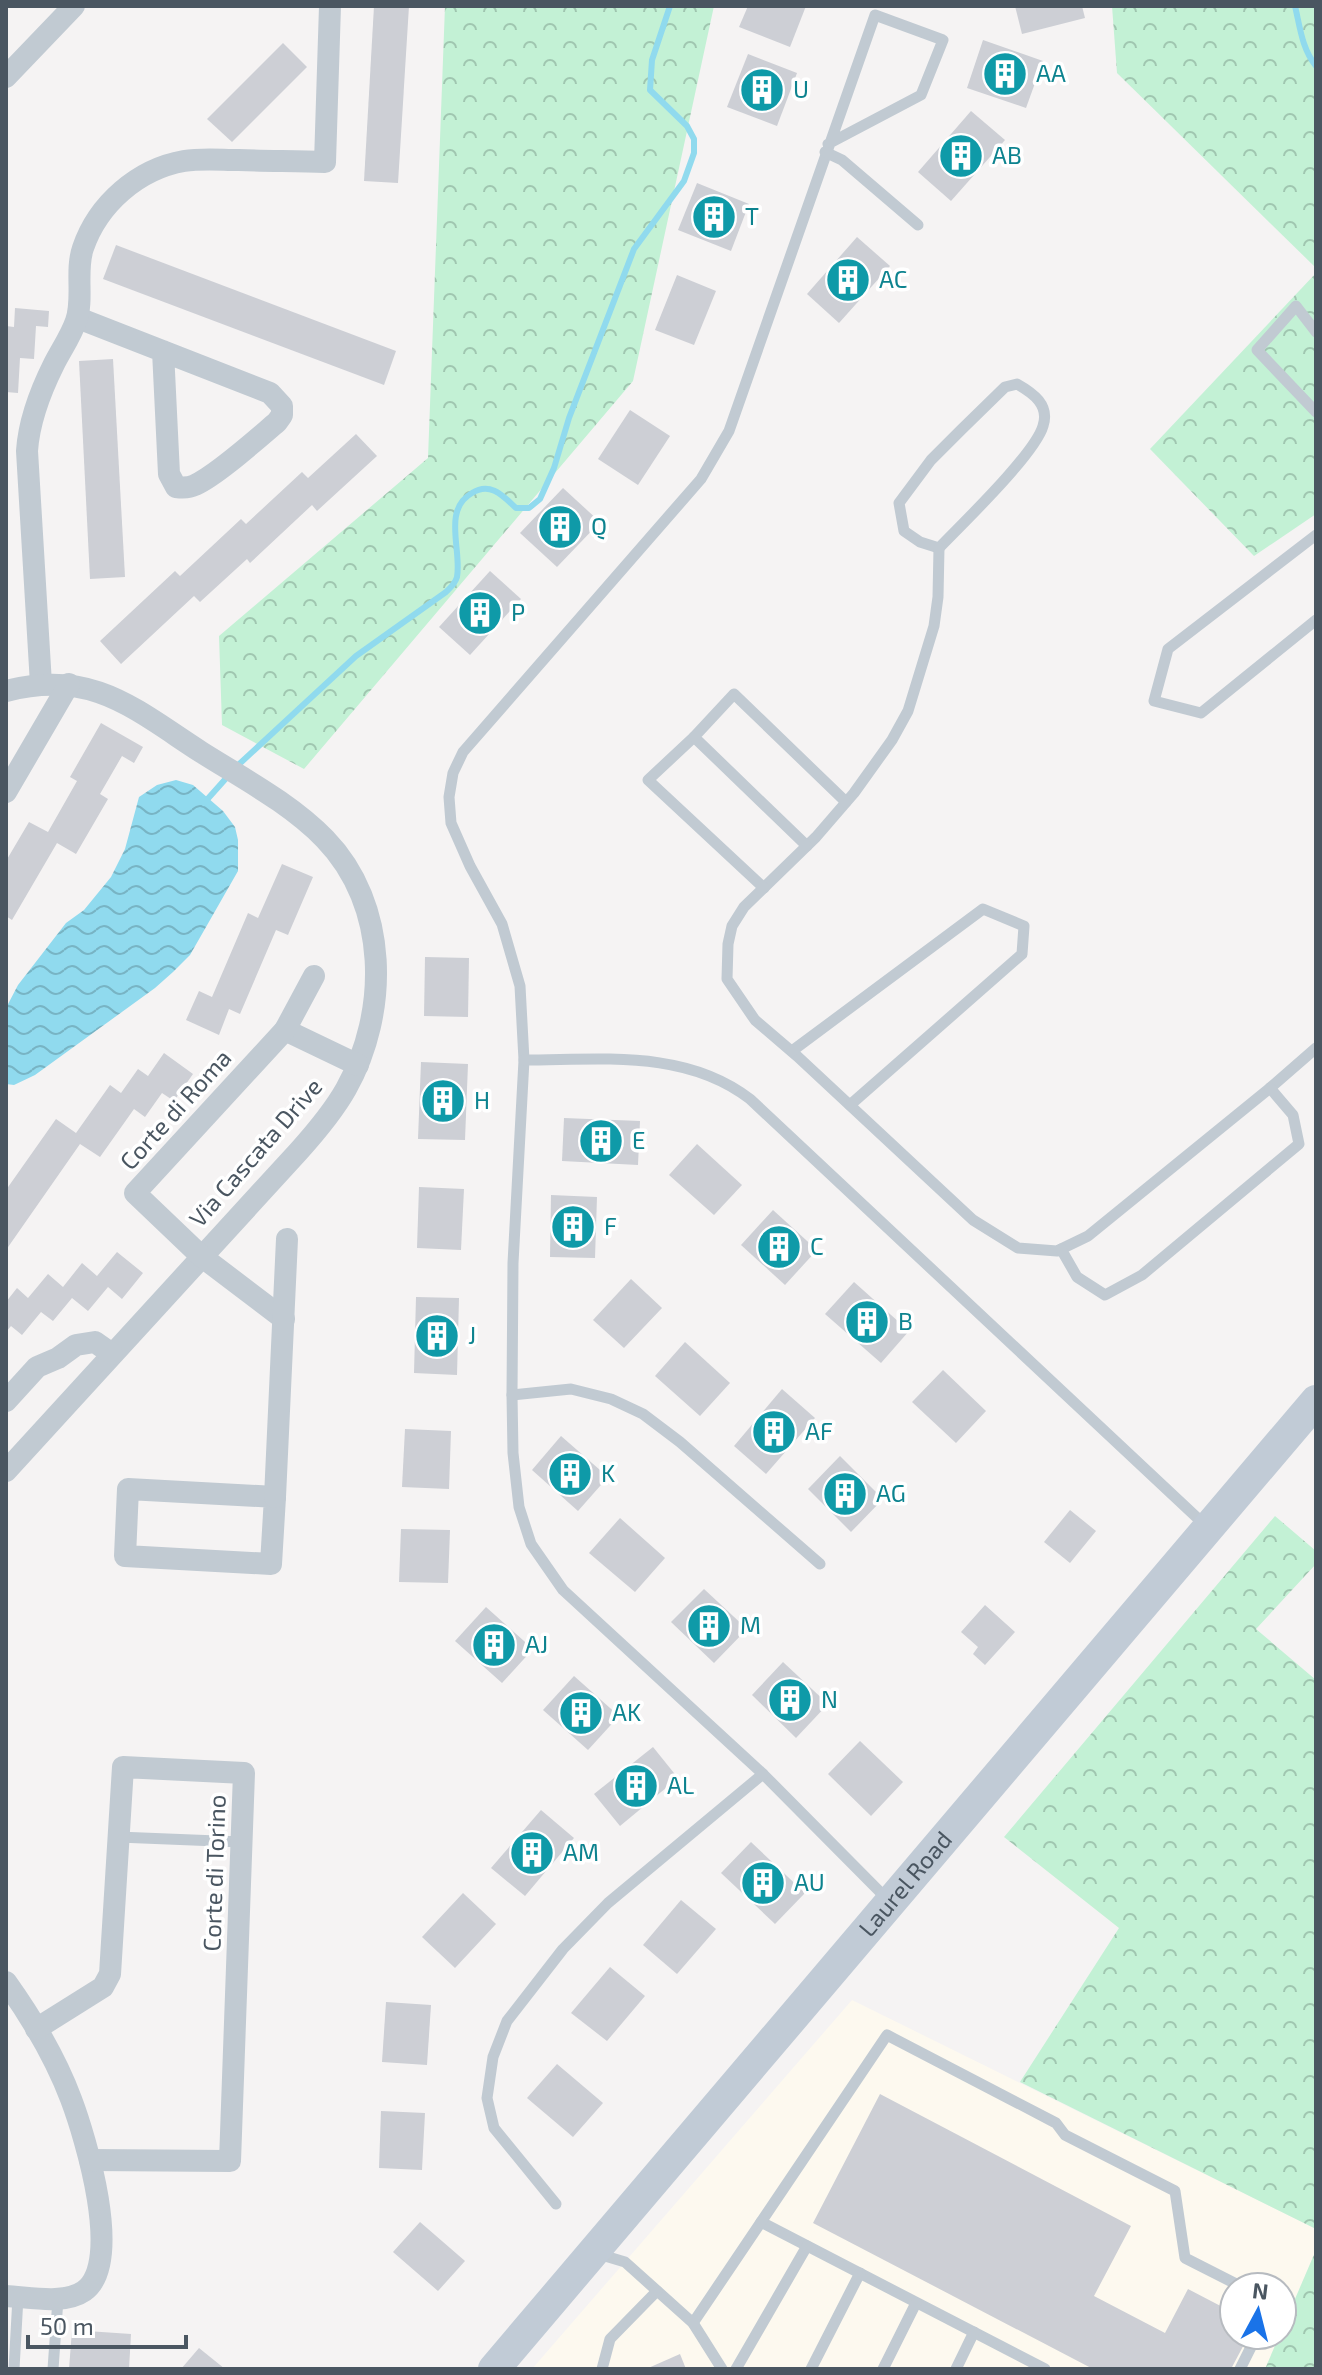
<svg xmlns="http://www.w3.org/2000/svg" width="1322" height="2375" font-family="'Exo 2',sans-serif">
<defs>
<pattern id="forest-crowns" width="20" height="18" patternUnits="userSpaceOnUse" patternTransform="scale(2)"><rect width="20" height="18" fill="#c3f1d5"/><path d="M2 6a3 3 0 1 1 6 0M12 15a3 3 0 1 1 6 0" fill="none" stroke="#a0c6b0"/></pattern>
<pattern id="water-waves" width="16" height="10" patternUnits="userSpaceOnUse" patternTransform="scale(2)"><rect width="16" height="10" fill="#90daee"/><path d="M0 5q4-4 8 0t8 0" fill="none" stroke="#78b4c4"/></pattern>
</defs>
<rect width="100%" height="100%" fill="#f5f3f3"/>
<polygon fill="#fdf9ef" points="852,2000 1316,2229 1316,2250 1282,2330 1282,2287 1234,2287 1234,2335 1280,2335 1265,2369 532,2369"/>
<g fill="url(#forest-crowns)">
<polygon points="445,6 714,6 633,381 304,769 222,725 219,636 428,458"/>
<polygon points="1112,6 1316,6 1316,268 1117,73"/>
<polygon points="1316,273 1316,514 1254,556 1150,449"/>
<polygon points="1275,1516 1316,1551 1316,1564 1256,1629 1316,1680 1316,2229 1020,2082 1119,1928 1004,1837"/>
<polygon points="1316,2250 1316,2369 1265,2369"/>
</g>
<polygon fill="url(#water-waves)" points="176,780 193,785 223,811 235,827 238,840 238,871 190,955 173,972 155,988 35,1075 14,1085 6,1084 6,1008 18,985 66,923 84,910 111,877 125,849 139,797 157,785"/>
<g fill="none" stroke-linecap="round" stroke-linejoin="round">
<g stroke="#90daee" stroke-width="6">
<path d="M 1295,6 C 1300,27 1302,49 1316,66"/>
<path d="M 236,767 L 356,656 L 446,592 C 451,587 455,584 457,577 C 462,550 442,510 472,493 C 491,481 504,497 516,508 L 529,508 L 540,499 L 554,468 L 569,418 L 634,249 L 684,181 L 694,153 L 694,139 L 687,126 L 650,90 L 652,60 L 670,6"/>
<polyline points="204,803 229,775"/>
</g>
</g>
<g fill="#cdcfd5">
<polygon points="374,6 409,6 398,183 364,181"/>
<polygon points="748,6 806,6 790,47 739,27"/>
<polygon points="1015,6 1082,6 1085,18 1022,34"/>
<polygon points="983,40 1043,61 1026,108 967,88"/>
<polygon points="283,43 307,67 232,142 207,119"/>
<polygon points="748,54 797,73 777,126 727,107"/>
<polygon points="971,111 1005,140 951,201 918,172"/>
<polygon points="697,183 749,204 731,251 678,230"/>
<polygon points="857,237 890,266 839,323 807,294"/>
<polygon points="116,245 396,351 384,385 103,279"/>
<polygon points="677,275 716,291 694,345 655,330"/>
<polygon points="15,308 49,311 48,327 36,326 34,359 20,358 18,393 6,392 6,326 14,327"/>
<polygon points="113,359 125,577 90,579 79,361"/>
<polygon points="630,410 670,436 638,485 598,459"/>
<polygon points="356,434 377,456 317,511 312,505 250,563 247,559 200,602 194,596 121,664 100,641 175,571 180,576 241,519 246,524 302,472 308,478"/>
<polygon points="563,488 600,522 557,567 520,533"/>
<polygon points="490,571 521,599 470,655 439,627"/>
<polygon points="101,723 143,747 134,763 122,756 100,794 108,799 76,854 57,843 12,920 6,916 6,861 29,822 48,832 77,781 70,777"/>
<polygon points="282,864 313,877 288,935 276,930 240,1014 229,1009 219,1035 186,1020 199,991 212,997 248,913 258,918"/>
<polygon points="425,957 469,958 468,1017 424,1016"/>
<polygon points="164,1053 193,1074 174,1101 162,1093 145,1117 134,1109 100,1157 80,1144 6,1250 6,1190 56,1119 76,1133 110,1085 121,1093 138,1069 148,1076"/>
<polygon points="421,1062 468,1064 465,1140 418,1139"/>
<polygon points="564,1118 640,1121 638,1165 562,1161"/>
<polygon points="697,1144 742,1185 714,1215 669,1175"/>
<polygon points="419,1187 464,1189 461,1250 417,1248"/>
<polygon points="551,1195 597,1197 595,1258 550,1257"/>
<polygon points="773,1210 817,1250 785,1285 741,1245"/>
<polygon points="117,1252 143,1273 122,1299 108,1287 88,1311 72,1298 53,1321 41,1312 22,1335 11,1326 6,1332 6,1302 17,1288 28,1298 48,1274 63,1287 82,1263 97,1276"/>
<polygon points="631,1279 662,1308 624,1348 593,1320"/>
<polygon points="854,1282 909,1331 881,1363 825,1314"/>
<polygon points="416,1297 459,1298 457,1375 414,1373"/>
<polygon points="685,1342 730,1383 700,1416 655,1376"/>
<polygon points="943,1370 986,1411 956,1443 912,1402"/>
<polygon points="782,1389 815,1418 766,1474 734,1446"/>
<polygon points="405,1429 451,1431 449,1489 402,1487"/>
<polygon points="561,1436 608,1477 578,1511 532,1470"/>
<polygon points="840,1456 883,1499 851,1532 808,1489"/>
<polygon points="1070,1510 1096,1531 1070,1563 1044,1542"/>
<polygon points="620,1518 665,1558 635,1592 589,1553"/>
<polygon points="401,1529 450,1530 448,1583 399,1582"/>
<polygon points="704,1589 747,1629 714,1663 671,1622"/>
<polygon points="985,1605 1015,1632 985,1665 973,1654 978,1647 961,1632"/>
<polygon points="486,1607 533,1649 502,1683 455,1641"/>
<polygon points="783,1662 828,1704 796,1738 752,1695"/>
<polygon points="574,1676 619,1716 588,1750 543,1710"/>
<polygon points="860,1741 903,1782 871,1816 828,1774"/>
<polygon points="653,1747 678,1778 620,1826 594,1794"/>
<polygon points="541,1810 574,1838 525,1896 491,1868"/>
<polygon points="751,1842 805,1893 775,1924 721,1873"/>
<polygon points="463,1893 496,1924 455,1968 422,1937"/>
<polygon points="681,1900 716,1929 677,1974 643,1945"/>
<polygon points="610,1967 645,1996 607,2041 571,2013"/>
<polygon points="386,2002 431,2005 427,2065 382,2062"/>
<polygon points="557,2064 603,2103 573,2137 527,2098"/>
<polygon points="880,2094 1131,2226 1094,2296 1165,2333 1188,2289 1234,2313 1234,2335 1249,2335 1231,2369 1093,2369 813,2223"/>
<polygon points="381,2111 425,2113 422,2170 379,2168"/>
<polygon points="420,2222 465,2261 438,2291 393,2252"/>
<polygon points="72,2330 131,2334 129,2369 69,2369"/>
<polygon points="199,2348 225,2369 181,2369"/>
<polygon points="680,2354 686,2369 646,2369"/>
</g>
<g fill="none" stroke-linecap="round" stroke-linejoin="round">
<g stroke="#c1cad2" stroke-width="11">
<polyline points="828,144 921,95 943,40 875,15 729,431 701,479 463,752 453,773 449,797 451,823 470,866 502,924 520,986 524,1060 513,1263 512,1395 513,1453 519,1507 531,1544 563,1590 763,1774 888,1900"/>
<polyline points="825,152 842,160 918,225"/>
<polyline points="1316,332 1296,306 1257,350 1316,412"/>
<path d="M 1017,384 C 1033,393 1050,405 1043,426 C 1035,454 962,524 939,548 L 920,542 L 904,531 L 899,503 L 931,460 L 961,430 L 1005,387 Z"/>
<polyline points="1316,535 1168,649 1154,701 1201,713 1316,620"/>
<polyline points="939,548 938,597 934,626 908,711 892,740 854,793 816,837 744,907 732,926 728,944 727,979 755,1020 797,1056 973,1220 1018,1248 1057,1251 1088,1236 1270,1088 1316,1048"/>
<polyline points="694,737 648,780 764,888"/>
<polyline points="807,846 694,737 734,694 846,802"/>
<polyline points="792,1051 983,909 1024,926 1022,954 850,1105"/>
<path d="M 524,1060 C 602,1060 685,1049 750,1099 L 1207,1527"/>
<polyline points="1061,1249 1077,1277 1105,1295 1142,1275 1299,1144 1293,1115 1270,1088"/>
<polyline points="512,1395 571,1389 611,1399 643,1414 680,1442 820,1564"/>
<polyline points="118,1837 242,1842"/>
<polyline points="556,2204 494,2128 487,2098 493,2057 507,2021 563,1949 608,1903 763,1774"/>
<polyline points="761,2222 1045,2369"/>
<polyline points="595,2253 625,2262 693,2323 722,2369"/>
<polyline points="693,2323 887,2035 1056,2123 1065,2135 1175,2191 1185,2258 1242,2287"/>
<polyline points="14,2369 18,2297"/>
<polyline points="53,2369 58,2299"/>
<polyline points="602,2369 610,2339 657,2291"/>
<polyline points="736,2369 807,2246"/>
<polyline points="811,2369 860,2273"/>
<polyline points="883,2369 916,2303"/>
<polyline points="956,2369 974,2332"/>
<polyline points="1240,2369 1257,2335"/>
</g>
<g stroke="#c1cad2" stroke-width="22">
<polyline points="6,77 74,6"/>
<path d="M 78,318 L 270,393 L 282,406 L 282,415 L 277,422 C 257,439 217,475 195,485 C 189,488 183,488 176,487 L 169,474 L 163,351"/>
<path d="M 41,684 L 27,451 C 29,420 40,392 54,364 C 61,350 71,336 76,321 C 84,299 75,271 83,248 C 98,204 138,169 184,161 C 202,158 221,160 239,160 C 268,161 296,161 325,162 L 330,6"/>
<path d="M 6,691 C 92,669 133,708 201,752 C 242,778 290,803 325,839 C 389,905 389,1012 346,1089 C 333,1112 316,1132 298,1152 L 6,1471"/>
<polyline points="6,792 69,684"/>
<polyline points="285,1030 358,1065"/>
<polyline points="284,1319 201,1256 135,1193 285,1030 314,976"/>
<polyline points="6,1401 37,1367 58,1358 76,1345 95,1342 112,1354"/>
<polygon points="128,1489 275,1497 271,1564 125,1556"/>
<polyline points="275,1497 287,1239"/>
<path d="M 6,1982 C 31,2017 56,2059 71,2099 C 85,2136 124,2263 84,2291 C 64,2305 29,2297 6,2296"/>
<polyline points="36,2029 103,1987 110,1974 123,1767 244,1773 230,2161 90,2160"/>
</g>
<path stroke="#c1cbd6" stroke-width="32" id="s1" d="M 494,2369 L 1316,1401"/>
</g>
<defs>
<g id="building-disc" transform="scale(2.3)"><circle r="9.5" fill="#0f9aa8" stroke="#fff"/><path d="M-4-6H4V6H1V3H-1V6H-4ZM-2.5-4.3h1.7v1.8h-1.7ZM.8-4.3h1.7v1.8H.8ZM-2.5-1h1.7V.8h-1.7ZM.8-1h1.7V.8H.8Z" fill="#fff"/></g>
</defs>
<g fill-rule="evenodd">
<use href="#building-disc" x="1005" y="74"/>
<use href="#building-disc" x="762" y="90"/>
<use href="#building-disc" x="961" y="156"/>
<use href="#building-disc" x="714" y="217"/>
<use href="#building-disc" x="848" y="280"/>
<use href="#building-disc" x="560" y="527"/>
<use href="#building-disc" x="480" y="613"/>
<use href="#building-disc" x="443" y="1101"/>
<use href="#building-disc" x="601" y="1141"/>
<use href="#building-disc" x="573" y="1227"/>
<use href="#building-disc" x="779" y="1247"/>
<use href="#building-disc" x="867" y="1322"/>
<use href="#building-disc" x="437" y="1336"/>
<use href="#building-disc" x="774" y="1432"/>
<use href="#building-disc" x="570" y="1474"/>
<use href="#building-disc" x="845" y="1494"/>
<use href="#building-disc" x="709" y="1626"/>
<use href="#building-disc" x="494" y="1645"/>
<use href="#building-disc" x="790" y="1700"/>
<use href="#building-disc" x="581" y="1713"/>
<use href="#building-disc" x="636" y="1786"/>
<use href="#building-disc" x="532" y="1853"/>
<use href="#building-disc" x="763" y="1883"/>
</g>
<g text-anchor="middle" stroke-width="7" stroke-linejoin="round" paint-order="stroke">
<g font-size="24" fill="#0d838f" stroke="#fff" text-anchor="start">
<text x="1036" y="82">AA</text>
<text x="793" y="98">U</text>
<text x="992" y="164">AB</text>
<text x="745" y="225">T</text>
<text x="879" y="288">AC</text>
<text x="591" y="535">Q</text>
<text x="511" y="621">P</text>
<text x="474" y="1109">H</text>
<text x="632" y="1149">E</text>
<text x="604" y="1235">F</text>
<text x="810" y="1255">C</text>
<text x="898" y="1330">B</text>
<text x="468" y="1344">J</text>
<text x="805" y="1440">AF</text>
<text x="601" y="1482">K</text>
<text x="876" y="1502">AG</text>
<text x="740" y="1634">M</text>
<text x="525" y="1653">AJ</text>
<text x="821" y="1708">N</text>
<text x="612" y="1721">AK</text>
<text x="667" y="1794">AL</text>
<text x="563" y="1861">AM</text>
<text x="794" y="1891">AU</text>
</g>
<g font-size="24" fill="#4a5661" stroke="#fff">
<text transform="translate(176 1110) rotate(-48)" y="8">Corte di Roma</text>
<text transform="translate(256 1153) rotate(-49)" y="8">Via Cascata Drive</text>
<text transform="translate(215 1873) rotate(-88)" y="8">Corte di Torino</text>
<text dy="8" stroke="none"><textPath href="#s1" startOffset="636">Laurel Road</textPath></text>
</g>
</g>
<rect width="1322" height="2375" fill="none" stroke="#4a5661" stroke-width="16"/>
<g transform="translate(1258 2311) rotate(7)"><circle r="38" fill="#ffffff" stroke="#b7bbc0" stroke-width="2"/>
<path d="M0-6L14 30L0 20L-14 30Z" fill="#1a73e8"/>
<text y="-12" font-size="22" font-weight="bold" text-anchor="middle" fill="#4a5661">N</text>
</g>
<path d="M28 2335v12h158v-12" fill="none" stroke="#4a5661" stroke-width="4"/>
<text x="40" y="2335" font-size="24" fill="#4a5661" stroke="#ffffff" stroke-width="6" paint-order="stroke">50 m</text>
</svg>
